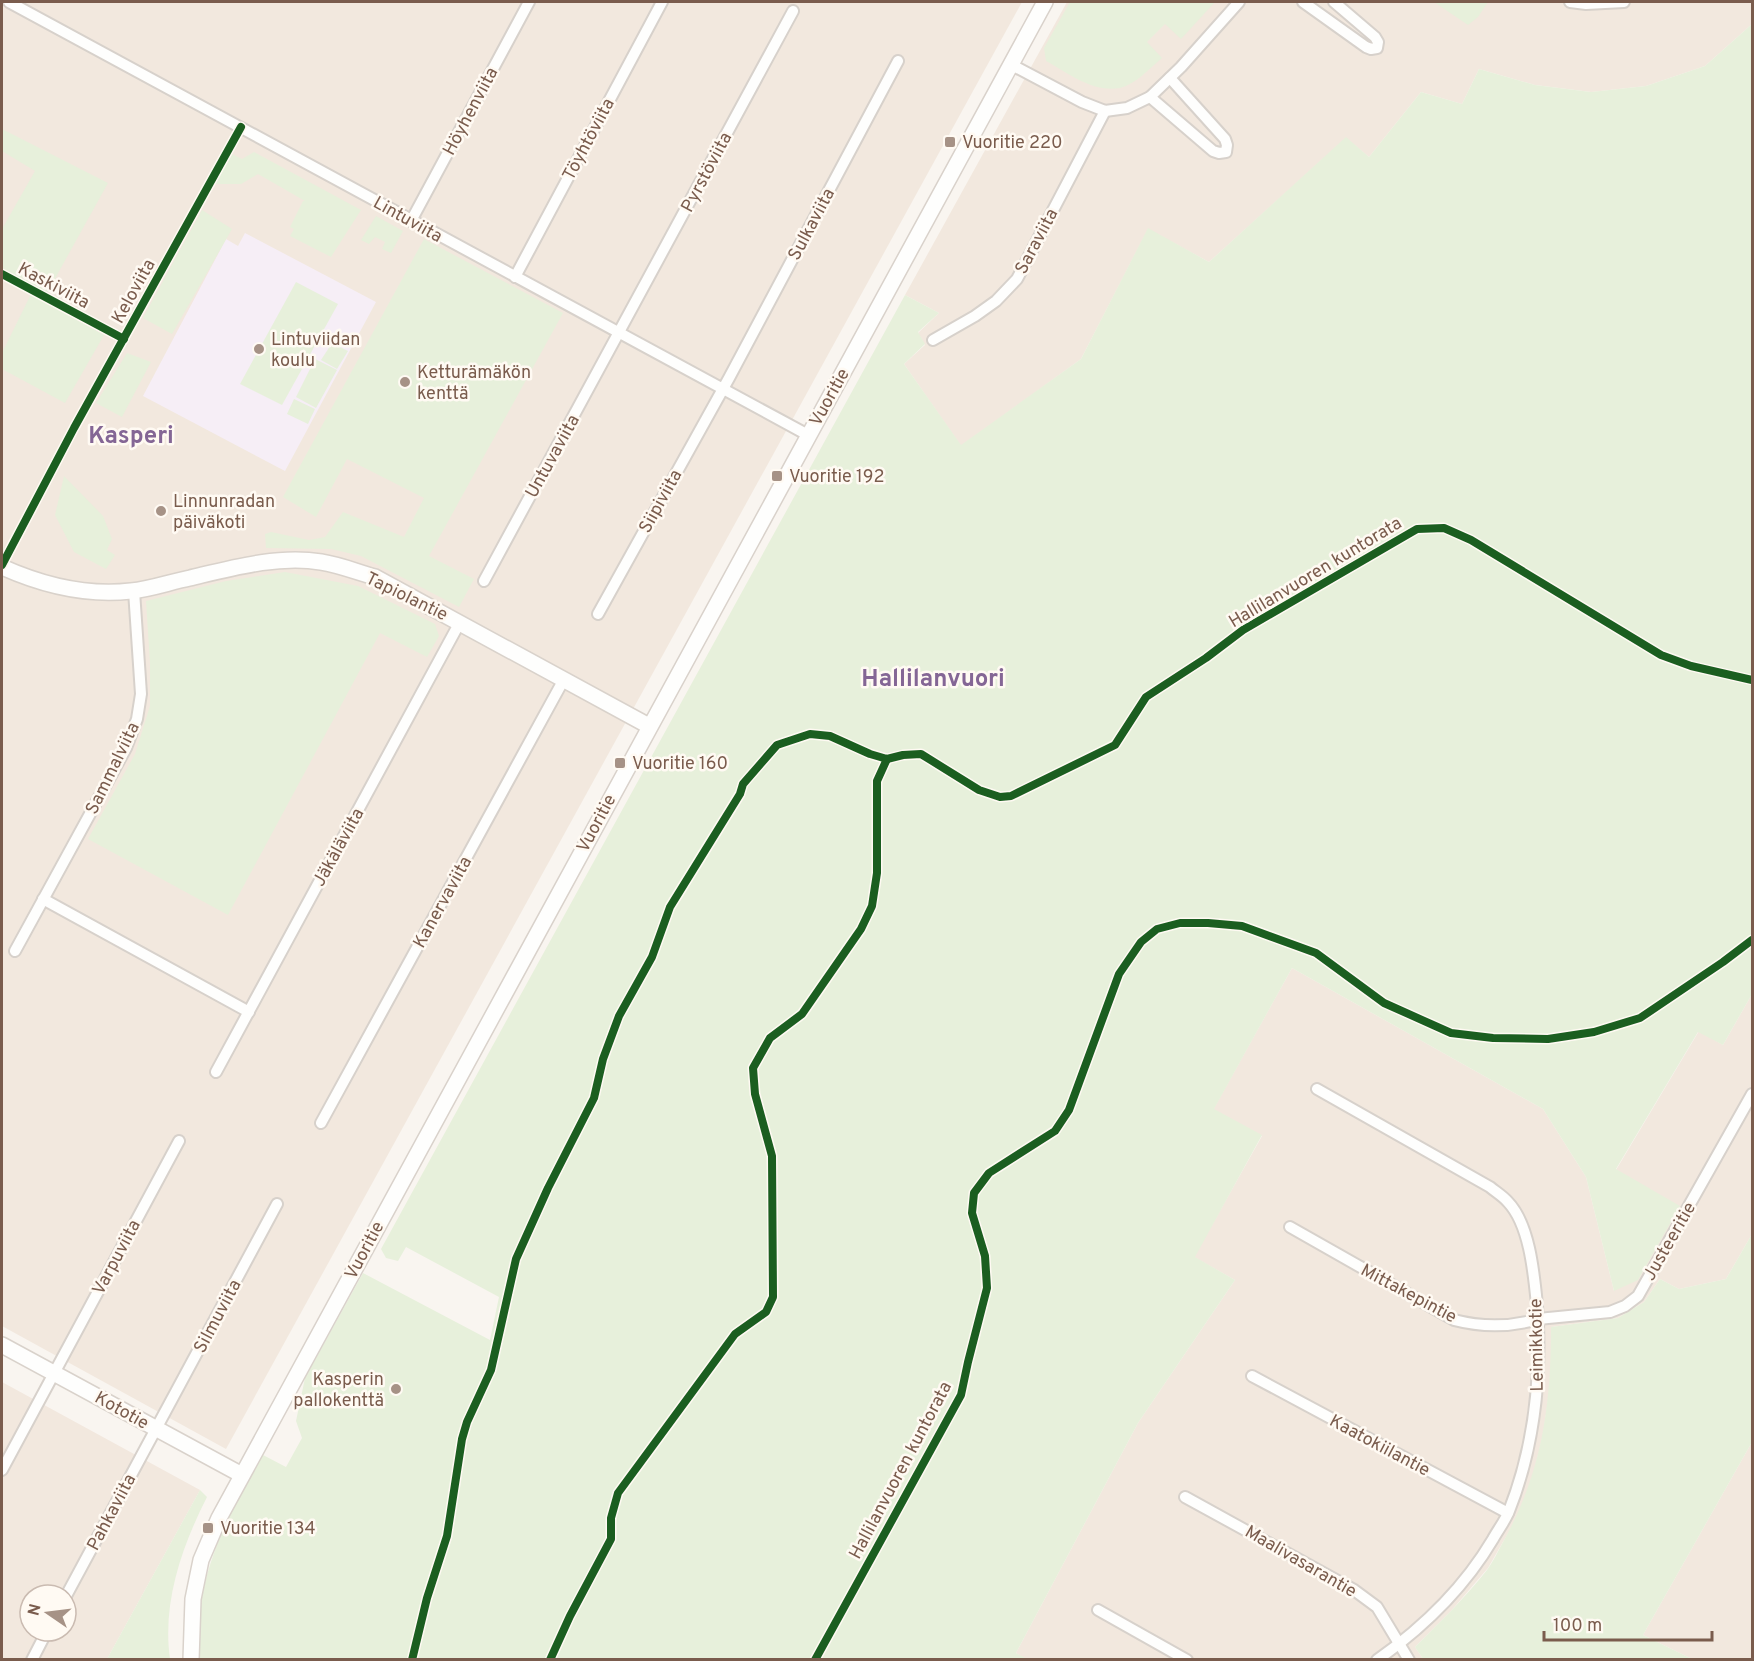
<svg xmlns="http://www.w3.org/2000/svg" width="1754" height="1661" font-family="Overpass,sans-serif">
<rect width="100%" height="100%" fill="#f9f5f0"/>
<g fill="#f2e8de" fill-rule="evenodd">
<polygon points="2,2 1022,2 226,1449 2,1326"/>
<polygon points="1067,2 1752,2 1752,24 1705,66 1646,86 1591,92 1535,85 1479,69 1462,104 1421,92 1369,157 1346,138 1209,262 1148,229 1081,359 961,446 904,364 925,345 918,333 939,313 905,295"/>
<polygon points="1292,968 1543,1109 1586,1177 1614,1291 1616,1170 1699,1031 1723,1045 1752,994 1752,1234 1726,1279 1679,1289 1660,1279 1644,1302 1618,1318 1551,1327 1551,1380 1543,1435 1531,1483 1515,1521 1488,1568 1451,1611 1415,1647 1423,1659 1027,1660 1016,1653 1138,1423 1235,1280 1194,1257 1262,1136 1213,1110"/>
<path d="M 2,1382 L 200,1490 L 107,1659 L 2,1659 ZM 30,1595 L 66,1595 L 66,1631 L 30,1631 Z"/>
<polygon points="1752,1442 1752,1659 1692,1659 1643,1635"/>
</g>
<polygon fill="#f6eef6" points="245,233 376,302 285,471 143,396 226,239 238,246"/>
<g fill="#e7f0db">
<path d="M 1070,2 L 1215,2 L 1181,39 L 1165,24 L 1147,42 L 1162,58 C 1150,68 1136,84 1120,88 C 1093,93 1068,73 1046,61 L 1044,48 Z"/>
<polygon points="1434,2 1488,2 1478,17 1468,25"/>
<path d="M 1752,24 L 1752,994 L 1723,1045 L 1698,1032 L 1616,1169 L 1680,1206 L 1638,1280 L 1614,1291 L 1586,1177 L 1543,1109 L 1292,968 L 1214,1109 L 1262,1135 L 1195,1257 L 1235,1280 L 1138,1423 L 1016,1653 L 1027,1659 L 200,1660 C 199,1642 198,1622 201,1604 C 208,1553 236,1499 263,1455 L 286,1467 L 302,1438 L 296,1421 L 305,1378 L 363,1273 L 490,1340 L 499,1297 L 406,1247 L 398,1261 L 386,1258 L 381,1249 L 905,295 L 939,313 L 918,332 L 925,344 L 904,364 L 961,445 L 1081,359 L 1148,228 L 1209,262 L 1346,137 L 1369,157 L 1421,92 L 1462,104 L 1479,69 L 1535,85 L 1591,92 L 1646,86 L 1705,66 Z"/>
<polygon points="2,129 108,183 47,293 2,268 2,229 35,171 2,151"/>
<polygon points="254,152 361,210 331,257 290,236 294,229 290,227 303,201 305,201 258,174 241,184 213,184 230,153 242,159"/>
<polygon points="202,210 232,229 172,334 143,318"/>
<polygon points="376,216 403,231 391,253 382,249 385,242 375,237 369,244 361,240"/>
<polygon points="424,239 563,313 429,556 474,579 459,607 361,556 331,549 266,548 265,534 271,532 309,540 325,537 343,512 404,537 424,498 347,459 316,517 283,497"/>
<polygon points="296,282 338,304 282,405 240,384"/>
<polygon points="31,294 104,335 65,403 2,369 2,353"/>
<polygon points="332,343 348,351 337,369 321,360"/>
<polygon points="127,353 151,362 122,417 96,403"/>
<polygon points="315,359 337,370 316,408 296,397"/>
<polygon points="294,399 315,409 308,424 287,414"/>
<polygon points="64,476 103,516 112,539 107,550 115,555 106,569 74,552 55,515"/>
<polygon points="285,572 358,586 435,624 439,636 427,657 380,633 228,915 88,839 135,754 150,706 150,663 146,601 226,581"/>
<path d="M 1752,1234 L 1752,1442 L 1643,1635 L 1692,1659 L 1423,1659 L 1415,1647 C 1440,1622 1465,1598 1487,1570 C 1493,1562 1498,1551 1503,1542 C 1542,1472 1551,1406 1551,1327 L 1618,1318 L 1644,1302 L 1660,1279 L 1679,1289 L 1726,1279 Z"/>
<path d="M 200,1490 L 207,1497 C 182,1546 162,1603 170,1659 L 107,1659 Z"/>
</g>
<g fill="none" stroke-linecap="round" stroke-linejoin="round">
<g stroke="#d7d1cb" stroke-width="14">
<g id="street">
<polyline points="9,2 808,435"/>
<polyline points="1303,2 1366,47 1371,49 1377,48 1378,42 1375,37 1334,2"/>
<polyline points="1570,2 1586,4 1624,2"/>
<polyline points="1010,64 1082,102 1105,111 1127,108 1150,97 1181,67 1239,2"/>
<polyline points="1150,97 1213,151 1219,153 1226,152 1227,145 1225,139 1170,78"/>
<polyline points="411,221 529,2"/>
<polyline points="515,277 662,2"/>
<polyline points="933,340 975,316 996,301 1017,279 1105,111"/>
<polyline points="484,581 793,11"/>
<polyline points="598,614 729,378 898,61"/>
<polyline points="43,899 249,1012"/>
<polyline points="15,951 126,748 137,719 141,694 134,591"/>
<polyline points="216,1072 460,622"/>
<path d="M 1317,1089 L 1490,1187 C 1496,1192 1503,1196 1508,1202 C 1530,1225 1534,1275 1537,1305 C 1542,1376 1535,1445 1509,1511 C 1505,1521 1498,1530 1493,1539 C 1464,1588 1424,1627 1377,1660"/>
<polyline points="321,1123 563,681"/>
<path d="M 1290,1227 L 1454,1320 C 1481,1327 1511,1327 1538,1319 L 1610,1312 L 1625,1306 L 1638,1296 L 1752,1094"/>
<polyline points="1252,1376 1508,1513"/>
<polyline points="2,1470 179,1141"/>
<polyline points="1185,1497 1354,1590 1377,1607 1409,1660"/>
<polyline points="66,1596 277,1204"/>
<polyline points="1098,1610 1187,1660"/>
<polyline points="32,1660 47,1631"/>
</g>
</g>
<g stroke="#d9d2cb" stroke-width="18">
<g id="secondary">
<path d="M 2,567 C 42,585 86,596 131,591 C 151,589 170,582 190,578 C 232,568 278,555 321,562 C 340,565 357,572 375,577 L 649,726"/>
<polyline points="2,1345 242,1475"/>
<polyline points="191,1660 193,1599 201,1560 219,1518 1045,2"/>
</g>
</g>
<use href="#street" stroke="#fefefd" stroke-width="10"/>
<use href="#secondary" stroke="#fefefd" stroke-width="15"/>
<g stroke="#fffaf3" stroke-width="11">
<g id="cycleway">
<polyline points="2,274 124,339"/>
<polyline points="2,565 74,428 241,127"/>
<polyline points="412,1660 427,1598 447,1536 462,1439 467,1422 491,1370 516,1259 548,1188 594,1098 603,1059 619,1016 652,957 670,907 740,794 743,784 777,745 810,734 830,736 870,754 887,759 903,755 921,754 979,790 1000,797 1011,796 1115,745 1146,697 1206,658 1243,630 1417,529 1444,528 1471,540 1661,655 1691,666 1752,680"/>
<polyline points="550,1660 570,1616 611,1539 611,1518 618,1493 735,1334 766,1312 773,1297 772,1156 755,1094 753,1068 770,1038 802,1014 861,929 872,906 877,873 877,781 887,759"/>
<polyline points="815,1660 961,1395 968,1362 987,1288 985,1256 972,1213 974,1193 989,1173 1055,1131 1069,1110 1119,974 1141,942 1157,929 1180,923 1208,923 1242,926 1316,953 1384,1003 1451,1033 1493,1038 1548,1039 1594,1032 1640,1018 1723,962 1752,940"/>
</g>
</g>
<use href="#cycleway" stroke="#1b5e20" stroke-width="8"/>
</g>
<g fill="#a69286" stroke="#fffaf3" stroke-width="2">
<rect x="944" y="136" width="12" height="12" rx="3"/>
<circle cx="259" cy="349" r="6"/>
<circle cx="405" cy="382" r="6"/>
<rect x="771" y="470" width="12" height="12" rx="3"/>
<circle cx="161" cy="511" r="6"/>
<rect x="614" y="757" width="12" height="12" rx="3"/>
<circle cx="396" cy="1389" r="6"/>
<rect x="202" y="1522" width="12" height="12" rx="3"/>
</g>
<g text-anchor="middle" stroke-width="5" stroke-linejoin="round" paint-order="stroke">
<g font-size="18" fill="#7a5c4d" stroke="#fffaf3">
<text transform="translate(470 111) rotate(-62)" y="6">Höyhenviita</text>
<text transform="translate(588 139) rotate(-62)" y="6">Töyhtöviita</text>
<text transform="translate(706 172) rotate(-62)" y="6">Pyrstöviita</text>
<text transform="translate(408 219) rotate(29)" y="6">Lintuviita</text>
<text transform="translate(811 224) rotate(-62)" y="6">Sulkaviita</text>
<text transform="translate(1036 241) rotate(-62)" y="6">Saraviita</text>
<text transform="translate(54 285) rotate(28)" y="6">Kaskiviita</text>
<text transform="translate(133 291) rotate(-61)" y="6">Keloviita</text>
<text transform="translate(829 397) rotate(-61)" y="6">Vuoritie</text>
<text transform="translate(552 456) rotate(-61)" y="6">Untuvaviita</text>
<text transform="translate(660 501) rotate(-61)" y="6">Siipiviita</text>
<text transform="translate(1315 572) rotate(-31)" y="6">Hallilanvuoren kuntorata</text>
<text transform="translate(407 596) rotate(26)" y="6">Tapiolantie</text>
<text transform="translate(112 768) rotate(-64)" y="6">Sammalviita</text>
<text transform="translate(596 823) rotate(-62)" y="6">Vuoritie</text>
<text transform="translate(338 847) rotate(-61)" y="6">Jäkäläviita</text>
<text transform="translate(442 902) rotate(-61)" y="6">Kanervaviita</text>
<text transform="translate(1669 1241) rotate(-60)" y="6">Justeeritie</text>
<text transform="translate(364 1250) rotate(-62)" y="6">Vuoritie</text>
<text transform="translate(116 1257) rotate(-62)" y="6">Varpuviita</text>
<text transform="translate(1409 1293) rotate(28)" y="6">Mittakepintie</text>
<text transform="translate(217 1316) rotate(-62)" y="6">Silmuviita</text>
<text transform="translate(1536 1345) rotate(-91)" y="6">Leimikkotie</text>
<text transform="translate(122 1410) rotate(29)" y="6">Kototie</text>
<text transform="translate(1380 1445) rotate(28)" y="6">Kaatokiilantie</text>
<text transform="translate(900 1470) rotate(-62)" y="6">Hallilanvuoren kuntorata</text>
<text transform="translate(111 1512) rotate(-62)" y="6">Pahkaviita</text>
<text transform="translate(1301 1561) rotate(30)" y="6">Maalivasarantie</text>
</g>
<g font-size="18" fill="#7a5c4d" stroke="#fffaf3" text-anchor="start">
<text x="962" y="148">Vuoritie 220</text>
<text x="271" y="345">Lintuviidan<tspan x="271" dy="21">koulu</tspan></text>
<text x="417" y="378">Ketturämäkön<tspan x="417" dy="21">kenttä</tspan></text>
<text x="789" y="482">Vuoritie 192</text>
<text x="173" y="507">Linnunradan<tspan x="173" dy="21">päiväkoti</tspan></text>
<text x="632" y="769">Vuoritie 160</text>
<text x="384" y="1385" text-anchor="end">Kasperin<tspan x="384" dy="21">pallokenttä</tspan></text>
<text x="220" y="1534">Vuoritie 134</text>
</g>
<g font-size="24" font-weight="bold" fill="#846695" stroke="#fffaf3">
<text x="131" y="443">Kasperi</text>
<text x="933" y="686">Hallilanvuori</text>
</g>
</g>
<rect width="1754" height="1661" fill="none" stroke="#7a5c4d" stroke-width="6"/>
<g transform="translate(48 1613) rotate(284)"><circle r="28" fill="#fffaf3" stroke="#cabbb1" stroke-width="1.5"/>
<path d="M0-4.5L10 22L0 15L-10 22Z" fill="#a69286"/>
<text y="-9" font-size="16" font-weight="bold" text-anchor="middle" fill="#7a5c4d">N</text>
</g>
<path d="M1544 1631v9h168v-9" fill="none" stroke="#7a5c4d" stroke-width="3"/>
<text x="1553" y="1631" font-size="18" fill="#7a5c4d" stroke="#fffaf3" stroke-width="4.5" paint-order="stroke">100 m</text>
</svg>
